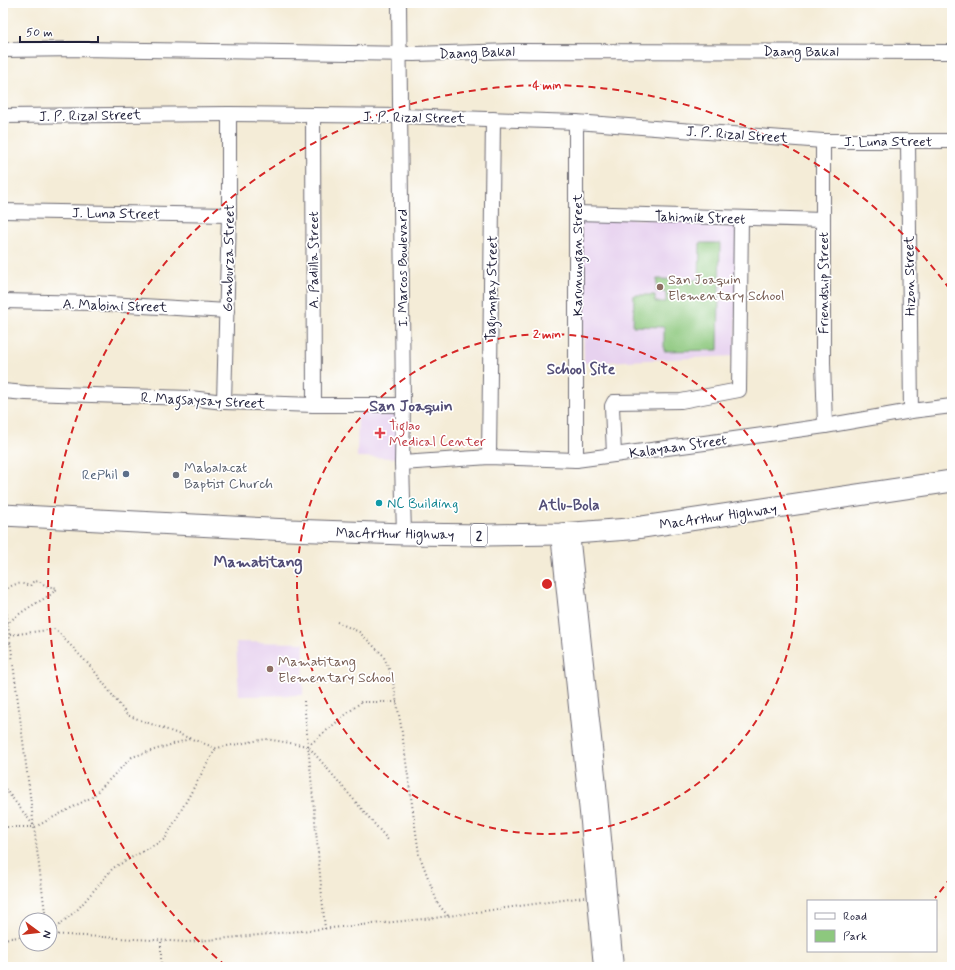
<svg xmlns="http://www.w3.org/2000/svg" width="955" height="970" font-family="Mynerve,sans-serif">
<rect width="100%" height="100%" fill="#fff"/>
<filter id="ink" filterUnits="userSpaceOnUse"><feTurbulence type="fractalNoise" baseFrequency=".025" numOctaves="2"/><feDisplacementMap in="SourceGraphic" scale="8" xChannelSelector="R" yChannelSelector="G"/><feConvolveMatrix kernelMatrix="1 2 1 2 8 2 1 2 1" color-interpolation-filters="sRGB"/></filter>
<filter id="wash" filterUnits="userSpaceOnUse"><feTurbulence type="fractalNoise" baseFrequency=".012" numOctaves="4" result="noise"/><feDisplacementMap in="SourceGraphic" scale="16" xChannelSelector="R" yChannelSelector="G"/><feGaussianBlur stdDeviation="0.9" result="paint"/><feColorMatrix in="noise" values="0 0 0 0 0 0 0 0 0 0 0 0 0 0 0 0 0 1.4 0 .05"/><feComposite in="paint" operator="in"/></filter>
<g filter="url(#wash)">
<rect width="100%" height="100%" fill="#f4ecd7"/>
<g fill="#e7d2ef">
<polygon points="581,218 738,220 735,356 584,363"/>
<polygon points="358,408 403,409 401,458 357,457"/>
<polygon points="236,642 304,643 303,695 239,696"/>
</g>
<polygon fill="#8dc87e" stroke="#58755c" points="700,243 720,243 718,350 664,351 664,327 633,326 634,295 655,295 655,302 666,302 666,292 656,291 657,279 699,280"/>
</g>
<g filter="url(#ink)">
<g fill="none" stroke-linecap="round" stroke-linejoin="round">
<g stroke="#6c6972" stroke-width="16">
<g id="minor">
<polyline points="399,3 403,405 402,463 404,534"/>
<polyline points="3,50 79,49 414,54 513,51 952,52"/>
<polyline points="3,116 229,114 401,116 576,122 823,141 952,141"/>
<polyline points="313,116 314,405"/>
<polyline points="823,141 823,362 825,426"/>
<polyline points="908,142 911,411"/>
<polyline points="3,211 229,215"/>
<polyline points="577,213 823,220"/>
<polyline points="3,301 92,303 227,311"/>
<polyline points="3,391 26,393 190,398 224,402 314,405 403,405"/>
<polyline points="224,402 229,215 229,114"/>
<polyline points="614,455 612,406 614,402 681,401 739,390 741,218"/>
<polyline points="489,457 493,119"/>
<polyline points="576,460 576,122"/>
<polyline points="402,463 489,457 576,460 727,440 825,426 911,411 952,406"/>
<polyline points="572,533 599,785 616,967"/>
</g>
</g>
<g stroke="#6c6972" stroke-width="20">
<polyline id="major" points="560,534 590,822 603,967"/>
</g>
<g stroke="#6c6972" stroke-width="23">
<polyline id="highway" points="3,515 289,530 404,534 487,535 560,534 629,529 952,481"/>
</g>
<g stroke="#6c6972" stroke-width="2" stroke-dasharray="1 3" stroke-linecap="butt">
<polyline points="337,622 359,632 383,655 392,676 401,726 419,854 438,904 449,917"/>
<polyline points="3,626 25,610 50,595 58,588"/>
<polyline points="10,635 55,629 93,669 127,715 216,748 266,739 308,746 389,841"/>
<polyline points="3,639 7,640 11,644"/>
<polyline points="304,701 325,929"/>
<polyline points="308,746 361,702 397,702"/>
<polyline points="3,786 34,826"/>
<polyline points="3,827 35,827 92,797 132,757 189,739"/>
<path d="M 46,920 L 4,593 L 5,590 C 15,583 19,582 30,586 L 33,582 L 39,581 L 46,586 L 58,588"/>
<polyline points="50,933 78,909 113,868 165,839 216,748"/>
<polyline points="50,934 187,942 434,918 584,897"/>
<polyline points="3,939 26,936"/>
<polyline points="161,967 161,940"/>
</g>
<use href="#minor" stroke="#fff" stroke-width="14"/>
<use href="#major" stroke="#fff" stroke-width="18"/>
<use href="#highway" stroke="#fff" stroke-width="21"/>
</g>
</g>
<g fill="none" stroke="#d62828" stroke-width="2" stroke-dasharray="7 5">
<circle cx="547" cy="584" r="250"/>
<path d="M951 877A499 499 0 0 1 935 898M226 966A499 499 0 1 1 951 291"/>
</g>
<g fill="#8d6e63" stroke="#fff" stroke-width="1.5">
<circle cx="660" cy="287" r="4"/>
<circle cx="270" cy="669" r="4"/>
</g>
<path fill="#e0444e" stroke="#fff" stroke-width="1.5" d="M378 427h4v4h4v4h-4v4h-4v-4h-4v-4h4z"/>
<circle fill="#5c6f8a" stroke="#fff" stroke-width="1.5" cx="126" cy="474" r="4"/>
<circle fill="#6b7280" stroke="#fff" stroke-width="1.5" cx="176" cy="475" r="4"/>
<circle fill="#0f9aa8" stroke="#fff" stroke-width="1.5" cx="379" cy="503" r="4"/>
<g text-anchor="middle" stroke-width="3.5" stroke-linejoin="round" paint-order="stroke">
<rect fill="#fff" stroke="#646476" stroke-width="1" x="471" y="524" width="16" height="22" rx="3"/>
<g font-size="13" font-weight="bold" fill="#22223b">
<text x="479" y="540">2</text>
</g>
<g font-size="14" fill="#22223b" stroke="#fff">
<text x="801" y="56">Daang Bakal</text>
<text transform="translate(477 52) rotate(-2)" y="5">Daang Bakal</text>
<text transform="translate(90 115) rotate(-1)" y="5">J. P. Rizal Street</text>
<text transform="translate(414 117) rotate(1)" y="5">J. P. Rizal Street</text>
<text transform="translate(737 134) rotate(4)" y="5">J. P. Rizal Street</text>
<text x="888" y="146">J. Luna Street</text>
<text transform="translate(116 213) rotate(1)" y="5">J. Luna Street</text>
<text transform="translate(700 217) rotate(2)" y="5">Tahimik Street</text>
<text transform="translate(577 255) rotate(-90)" y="5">Karunungan Street</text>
<text transform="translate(228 258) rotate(-89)" y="5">Gomburza Street</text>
<text transform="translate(313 260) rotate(-90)" y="5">A. Padilla Street</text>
<text transform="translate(402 268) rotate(-90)" y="5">I. Marcos Boulevard</text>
<text transform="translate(909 276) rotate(-91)" y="5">Hizon Street</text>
<text transform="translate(823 283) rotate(-90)" y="5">Friendship Street</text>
<text transform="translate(491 288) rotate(-89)" y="5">Tagumpay Street</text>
<text transform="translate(115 305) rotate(2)" y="5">A. Mabini Street</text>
<text transform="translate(203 400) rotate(3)" y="5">R. Magsaysay Street</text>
<text transform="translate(678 446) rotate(-8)" y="5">Kalayaan Street</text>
<text transform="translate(718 516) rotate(-8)" y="5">MacArthur Highway</text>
<text transform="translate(395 533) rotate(1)" y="5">MacArthur Highway</text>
</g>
<g font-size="14" fill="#785e54" stroke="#fff" text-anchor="start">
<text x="668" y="284">San Joaquin<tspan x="668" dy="16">Elementary School</tspan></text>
<text x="278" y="666">Mamatitang<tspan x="278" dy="16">Elementary School</tspan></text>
</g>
<g font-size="14" fill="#be3a42" stroke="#fff" text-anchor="start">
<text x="389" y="430">Tiglao<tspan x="389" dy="16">Medical Center</tspan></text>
</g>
<g font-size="14" fill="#5b616d" stroke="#fff" text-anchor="start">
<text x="184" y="472">Mabalacat<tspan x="184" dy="16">Baptist Church</tspan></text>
</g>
<g font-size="14" fill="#4e5e75" stroke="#fff" text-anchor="end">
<text x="118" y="479">RePhil</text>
</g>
<g font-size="14" fill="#0d838f" stroke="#fff" text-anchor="start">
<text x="387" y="508">NC Building</text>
</g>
<g font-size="15" font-weight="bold" fill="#534e77" stroke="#fff">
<text x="581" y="374">School Site</text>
<text x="569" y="510">Atlu-Bola</text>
</g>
<g font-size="16" font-weight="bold" fill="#534e77" stroke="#fff">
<text x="411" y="411">San Joaquin</text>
<text x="258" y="567">Mamatitang</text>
</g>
</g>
<circle cx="547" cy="584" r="6" fill="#d62828" stroke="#fff" stroke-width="2"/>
<g font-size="12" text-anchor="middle" font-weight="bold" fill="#d62828" stroke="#fff" stroke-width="3.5" stroke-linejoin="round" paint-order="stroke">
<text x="547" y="89">4 min</text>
<text x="547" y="338">2 min</text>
</g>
<rect width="955" height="970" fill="none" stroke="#fff" stroke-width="16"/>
<rect x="807" y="900" width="130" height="52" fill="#ffffff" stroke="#a7a7b1"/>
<rect x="815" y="913" width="20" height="6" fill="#ffffff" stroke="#a7a7b1"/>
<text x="843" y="920" font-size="12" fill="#22223b">Road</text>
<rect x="815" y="930" width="20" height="12" fill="#8dc87e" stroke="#a7a7b1"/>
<text x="843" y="940" font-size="12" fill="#22223b">Park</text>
<g transform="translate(38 932) rotate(105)"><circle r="19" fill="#ffffff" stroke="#a7a7b1"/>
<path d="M0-3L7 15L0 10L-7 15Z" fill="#c8321e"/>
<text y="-6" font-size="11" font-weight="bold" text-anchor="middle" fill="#22223b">N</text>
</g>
<path d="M20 36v6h78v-6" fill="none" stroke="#22223b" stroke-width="2"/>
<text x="26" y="36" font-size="12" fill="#22223b" stroke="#ffffff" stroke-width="3" paint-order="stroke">50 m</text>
</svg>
